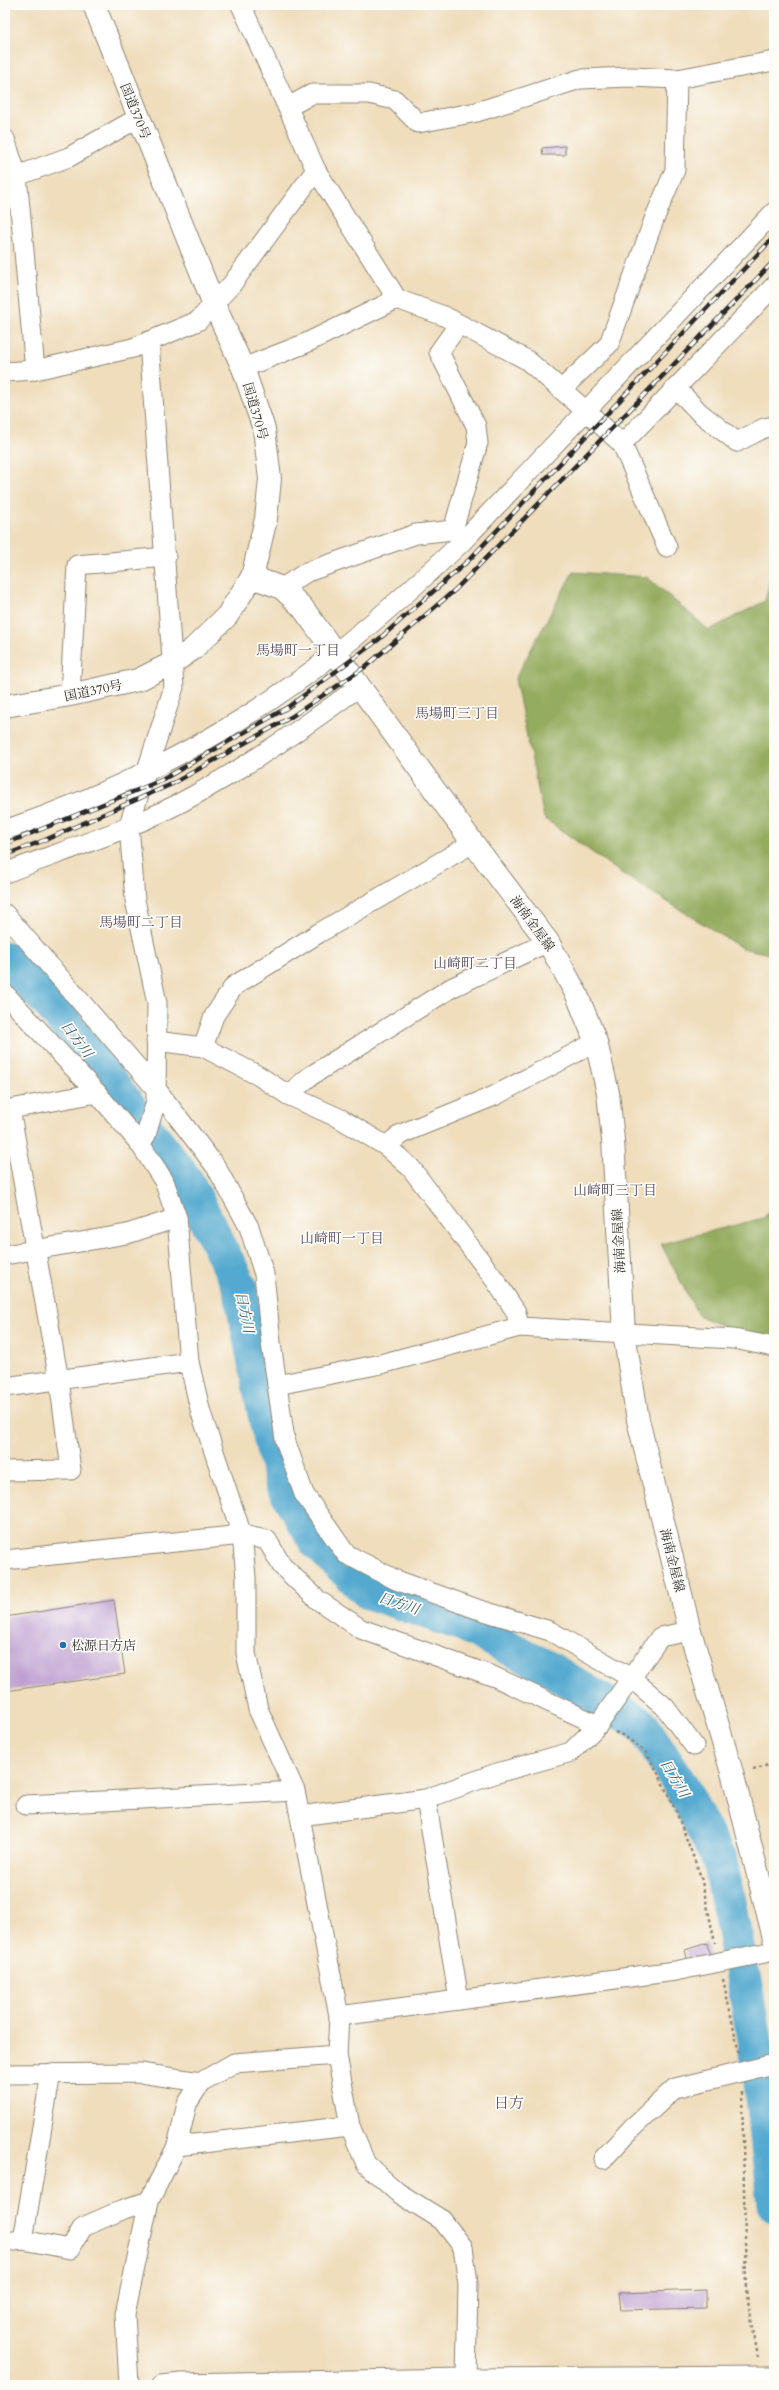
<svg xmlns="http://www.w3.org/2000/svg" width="779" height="2390" font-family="Cardo,'Noto Serif JP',serif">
<rect width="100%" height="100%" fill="#fdfcf7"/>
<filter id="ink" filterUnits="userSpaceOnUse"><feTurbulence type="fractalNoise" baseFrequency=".025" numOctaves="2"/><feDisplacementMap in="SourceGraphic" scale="8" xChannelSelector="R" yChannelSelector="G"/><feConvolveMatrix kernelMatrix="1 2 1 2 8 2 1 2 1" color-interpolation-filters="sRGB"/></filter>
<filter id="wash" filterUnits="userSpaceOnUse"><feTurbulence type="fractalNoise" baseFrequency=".012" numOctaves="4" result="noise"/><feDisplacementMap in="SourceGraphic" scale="16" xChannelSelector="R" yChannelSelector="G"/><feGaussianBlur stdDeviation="0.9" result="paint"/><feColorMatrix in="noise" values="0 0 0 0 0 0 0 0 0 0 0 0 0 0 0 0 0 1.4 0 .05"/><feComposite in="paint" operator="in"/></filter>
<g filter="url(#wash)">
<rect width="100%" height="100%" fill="#efddbc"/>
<g fill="#94ac5e" stroke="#606c44">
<polygon points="774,562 774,955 742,948 621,873 544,818 515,679 573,572 647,577 709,630 765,601"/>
<polygon points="774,1208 774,1339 745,1336 698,1315 661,1244 763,1218"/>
</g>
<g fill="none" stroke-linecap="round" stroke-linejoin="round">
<polyline stroke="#52a9cf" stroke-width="35" points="5,959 52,1006 187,1182 240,1287 267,1424 282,1484 316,1542 368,1592 465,1625 548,1668 642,1725 683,1789 720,1862 746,1991 763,2096 774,2205"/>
</g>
<g id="blocks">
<g fill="#bd9ed2">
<polygon points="565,146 565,155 543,155 542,148"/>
<polygon points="114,1600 125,1674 5,1691 5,1617"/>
<polygon points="707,1943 710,1956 688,1961 685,1950"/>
<polygon points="706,2290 706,2308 621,2310 619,2293"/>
</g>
</g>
</g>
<g filter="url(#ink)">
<use href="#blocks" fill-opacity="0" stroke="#8d8474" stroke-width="1"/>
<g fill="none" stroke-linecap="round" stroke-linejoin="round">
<g stroke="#8d8474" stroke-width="21">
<g id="minor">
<polyline points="241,5 316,170 397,299 444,316 527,360 585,410 622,444 667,547"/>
<polyline points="288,107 312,94 369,94 395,100 418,123 477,112 580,79 631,77 677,79 774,61"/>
<polyline points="5,139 17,176 35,370"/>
<polyline points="17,176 69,157 138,118"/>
<polyline points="243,368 304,344 397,299"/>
<polyline points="5,372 35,370 133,348 198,321 232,284 316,170"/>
<polyline points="676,388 700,413 737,442 764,428 774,426"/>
<polyline points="562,389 609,344 655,217 675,170 677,79"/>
<polyline points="622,444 774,286"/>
<polyline points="453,530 478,443 476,426 439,352 459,324"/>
<polyline points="282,588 307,572 416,534 453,530"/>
<polyline points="70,695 77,565 166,557"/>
<path d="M 5,830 C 122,790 239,730 335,653 C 380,618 422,580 463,541 L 774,212"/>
<path d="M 5,873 C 68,849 134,829 193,796 C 251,764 306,726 360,686"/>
<polyline points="5,914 157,1090 216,1167 249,1227 264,1274 271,1343 285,1440 304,1494 346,1554 396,1580 477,1609 550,1631 631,1678 664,1706 694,1746"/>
<polyline points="5,994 97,1093"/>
<polyline points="156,1041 203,1047 259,1076 288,1095 341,1119 386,1146 411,1168 495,1280 516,1312 519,1327"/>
<polyline points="203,1047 214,1016 234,986 319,933 473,843"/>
<polyline points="288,1095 309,1077 451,988 548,942"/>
<polyline points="5,1110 97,1093 140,1144 164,1181 177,1218 189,1362 201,1413 242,1535 246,1577 246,1653 258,1709 295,1791 339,2016 337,2055 350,2126 366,2164 397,2192 442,2220 463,2247 468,2284 466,2378"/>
<polyline points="140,1144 146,1135 156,1101 157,1003 135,900 129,825 174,687 149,341"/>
<polyline points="386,1146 401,1134 494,1096 596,1042"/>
<polyline points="5,1255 127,1234 177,1218"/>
<polyline points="277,1385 381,1364 519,1327 734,1339 774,1347"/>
<polyline points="5,1387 189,1362"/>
<polyline points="5,1471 71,1470 59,1380 10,1109"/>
<polyline points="5,1560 242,1535 267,1540 282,1566 318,1600 361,1629 495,1677 598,1725"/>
<polyline points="426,1799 494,1774 571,1752 598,1725 660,1637 690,1631"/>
<polyline points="26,1805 295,1791"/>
<polyline points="300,1816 426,1799 459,2000"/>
<polyline points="339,2016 675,1971 774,1951"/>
<polyline points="51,2073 23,2240 70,2249 83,2227 124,2209 149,2201"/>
<polyline points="5,2074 140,2073 201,2082"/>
<polyline points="177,2146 350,2126"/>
<polyline points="603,2159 632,2128 675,2088 774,2064"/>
<polyline points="5,2242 23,2240"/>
<polyline points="129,2385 125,2314 149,2201 177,2146 187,2104 201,2082 234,2063 337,2055"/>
<polyline points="162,2385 181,2383 466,2378 774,2376"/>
</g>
</g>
<g stroke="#8d8474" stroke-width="24">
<polyline id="major" points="252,577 282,588 302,607 473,843 548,942 577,995 596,1042 608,1093 613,1140 624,1333 638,1420 690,1631 733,1776 774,1938"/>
</g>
<g stroke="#8d8474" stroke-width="24">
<polyline id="highway" points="5,706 70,695 138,680 174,662 193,649 227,616 252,577 266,519 270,479 264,429 243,368 213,302 94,5"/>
</g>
<g stroke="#8d8474" stroke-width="2.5" stroke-dasharray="3 3" stroke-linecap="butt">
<polyline points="615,1732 624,1736 645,1751 657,1771 676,1811 701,1877 715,1943"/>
<polyline points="753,1770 774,1763"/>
<polyline points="723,1979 739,2053"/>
<polyline points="742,2092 746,2289 758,2357"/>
</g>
<use href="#minor" stroke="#fff" stroke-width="19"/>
<use href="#major" stroke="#fff" stroke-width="22"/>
<use href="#highway" stroke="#fff" stroke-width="22"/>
<g stroke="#2b2b2b" stroke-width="4.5">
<g id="rail">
<polyline points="5,844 162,780 288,707 378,640 469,560 774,237"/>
<polyline points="5,855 45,840 172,784 291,717 365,667 456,589 774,261"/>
</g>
</g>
<use href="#rail" stroke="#fdfcf7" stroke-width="3" stroke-dasharray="9" stroke-linecap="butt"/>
</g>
</g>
<circle fill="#1f6fb2" stroke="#fdfcf7" stroke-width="1.5" cx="63" cy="1645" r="4"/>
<g text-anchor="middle" stroke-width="3.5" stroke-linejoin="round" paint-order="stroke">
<g font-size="13" fill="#2b2b2b" stroke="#fdfcf7">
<text transform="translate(136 111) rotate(68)" y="5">国道370号</text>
<text transform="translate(256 411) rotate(74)" y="5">国道370号</text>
<text transform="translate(93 690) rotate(-12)" y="5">国道370号</text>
<text transform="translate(533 923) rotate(54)" y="5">海南金屋線</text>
<text transform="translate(618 1241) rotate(-93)" y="5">海南金屋線</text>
<text transform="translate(673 1560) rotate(76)" y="5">海南金屋線</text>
</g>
<g font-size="13" fill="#2b2b2b" stroke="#fdfcf7" text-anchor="start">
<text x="71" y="1650">松源日方店</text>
</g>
<g font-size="14" fill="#5e5365" stroke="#fdfcf7">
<text x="298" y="655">馬場町一丁目</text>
<text x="457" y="718">馬場町三丁目</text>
<text x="141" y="927">馬場町二丁目</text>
<text x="475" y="968">山崎町二丁目</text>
<text x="615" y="1195">山崎町三丁目</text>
<text x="342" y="1243">山崎町一丁目</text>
</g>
<g font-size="14" font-style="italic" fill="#3b5d6d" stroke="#fdfcf7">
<text transform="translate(77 1039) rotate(53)" y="5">日方川</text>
<text transform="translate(245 1312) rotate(78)" y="5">日方川</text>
<text transform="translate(399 1603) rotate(18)" y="5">日方川</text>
<text transform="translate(675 1778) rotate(59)" y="5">日方川</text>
</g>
<g font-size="15" fill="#5e5365" stroke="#fdfcf7">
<text x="509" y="2108">日方</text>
</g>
</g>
<rect width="779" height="2390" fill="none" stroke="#fdfcf7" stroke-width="20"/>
</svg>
